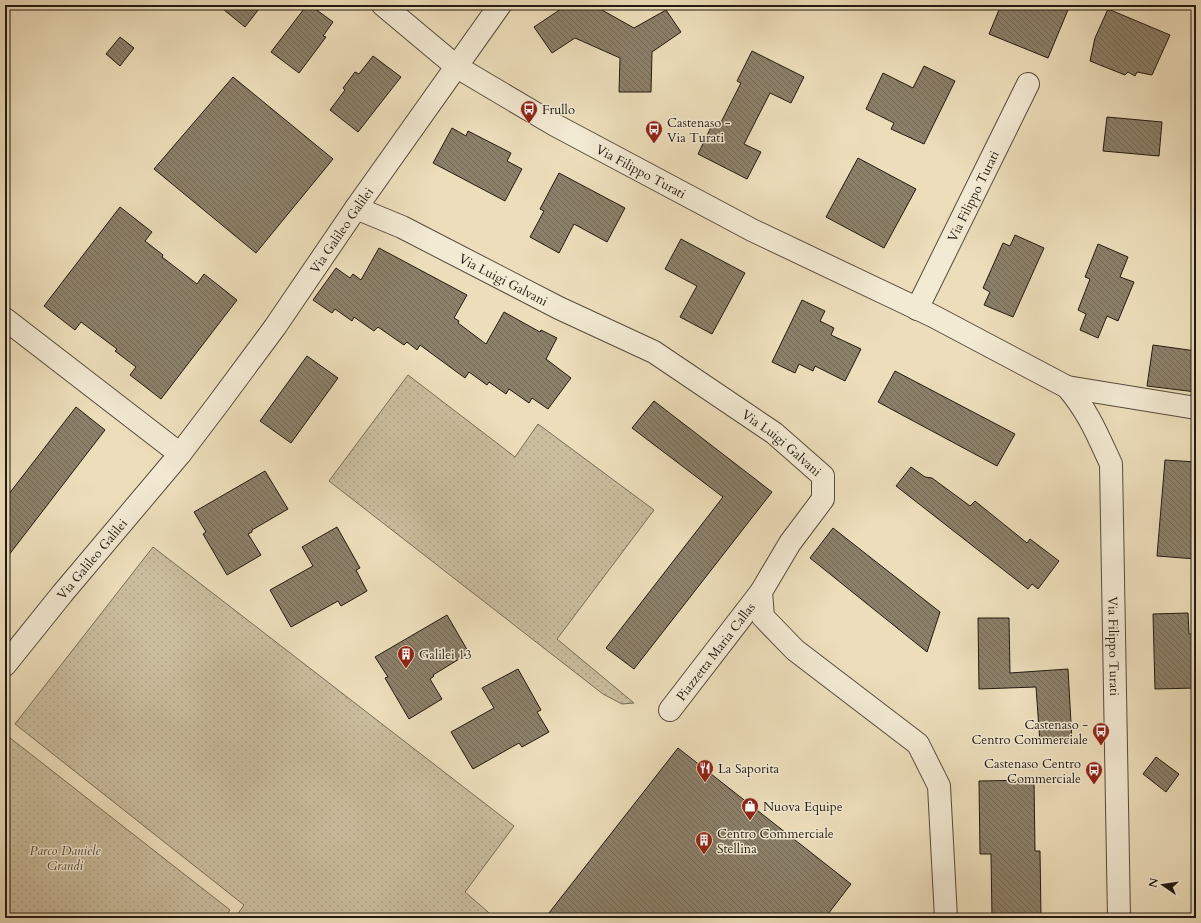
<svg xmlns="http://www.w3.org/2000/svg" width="1201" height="923" font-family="Cardo,serif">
<defs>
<pattern id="park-dots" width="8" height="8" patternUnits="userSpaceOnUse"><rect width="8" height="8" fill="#cabd9e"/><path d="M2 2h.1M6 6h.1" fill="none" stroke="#ada287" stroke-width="1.8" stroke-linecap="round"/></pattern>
<pattern id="building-back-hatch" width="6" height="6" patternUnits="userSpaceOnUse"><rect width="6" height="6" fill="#8c8069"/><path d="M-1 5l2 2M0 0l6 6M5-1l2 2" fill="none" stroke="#726855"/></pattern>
</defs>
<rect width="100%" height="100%" fill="#eddebb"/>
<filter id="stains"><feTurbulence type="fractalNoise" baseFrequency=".005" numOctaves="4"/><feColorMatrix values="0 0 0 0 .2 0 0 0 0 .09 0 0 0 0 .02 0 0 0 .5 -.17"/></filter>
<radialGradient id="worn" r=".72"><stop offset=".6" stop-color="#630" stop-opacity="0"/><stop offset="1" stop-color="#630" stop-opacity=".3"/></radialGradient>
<g fill="url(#park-dots)" stroke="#766c58">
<polygon points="408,375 515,457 538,424 654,510 557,639 634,703 622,704 603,694 329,481"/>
<polygon points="153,547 514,826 465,892 495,918 235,918 244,905 15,724"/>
<polygon points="5,734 230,910 224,918 5,918"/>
</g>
<g fill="url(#building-back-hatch)" stroke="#221a11">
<polygon points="218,5 262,5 245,27"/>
<polygon points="307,5 310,5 333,22 323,36 326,37 299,73 271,52"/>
<polygon points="567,5 593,5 634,28 666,10 681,32 652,52 651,92 619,92 620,58 575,38 552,53 534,27"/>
<polygon points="1001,5 1070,5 1048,58 989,34"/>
<polygon points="1108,9 1170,35 1152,75 1137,72 1135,76 1128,72 1125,75 1090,61 1095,38"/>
<polygon points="120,37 134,48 120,66 106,54"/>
<polygon points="752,51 804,77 791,103 770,93 744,144 761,152 747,179 698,154 713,123 719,126 741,83 737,81"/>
<polygon points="373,56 401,77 358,132 330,110 345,90 343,88 355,72 359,74"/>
<polygon points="924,66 955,81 924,144 891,129 894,123 866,109 883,73 913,88"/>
<polygon points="233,77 333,159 256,253 154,169"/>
<polygon points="1107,117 1162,122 1159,156 1103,151"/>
<polygon points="452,128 466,136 468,131 511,153 507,161 522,169 505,201 433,163"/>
<polygon points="858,158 916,189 884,248 826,217"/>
<polygon points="559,173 625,208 607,242 574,224 559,253 530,237 544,211 540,209"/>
<polygon points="120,207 152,232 145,241 163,255 162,257 197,284 204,274 237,300 161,399 130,375 136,367 115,351 117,349 81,322 75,330 44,306"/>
<polygon points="1015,235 1044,248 1013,317 984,305 990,292 983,288 1003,243 1010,246"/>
<polygon points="681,239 745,273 712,334 680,317 697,286 665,269"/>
<polygon points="1098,244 1128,257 1120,277 1134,282 1118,321 1107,316 1098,338 1080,330 1086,314 1078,310 1090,279 1085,277"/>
<polygon points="379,248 467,295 454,318 459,321 458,323 486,344 504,312 540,332 541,330 557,338 546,359 571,378 548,409 532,398 529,403 509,389 506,394 489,382 487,385 469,372 465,378 420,345 417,350 407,342 404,345 378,327 374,331 354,317 352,321 335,309 332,313 313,300 336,268 350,278 353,274 361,280"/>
<polygon points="802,300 825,311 820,321 834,328 831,335 861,349 845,381 815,366 813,371 799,364 795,373 772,362"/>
<polygon points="1153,345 1196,351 1196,392 1147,386"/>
<polygon points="307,356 338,378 291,443 260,421"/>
<polygon points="895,371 1015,434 997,466 878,402"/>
<polygon points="654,401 772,492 634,669 606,648 723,497 632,428"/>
<polygon points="76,407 105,430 5,560 5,499"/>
<polygon points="1165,460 1196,462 1196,559 1157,556"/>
<polygon points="911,467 925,477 932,478 970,506 975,501 1027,543 1030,539 1059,561 1038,589 1032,584 1028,589 896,486"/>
<polygon points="265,471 288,509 252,530 252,532 248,534 261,555 227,575 203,534 206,532 194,512"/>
<polygon points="337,527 360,568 356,570 367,591 341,606 338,601 291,627 270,590 313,566 302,547"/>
<polygon points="833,528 940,612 927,652 810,558"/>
<polygon points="1188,613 1189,634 1196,634 1196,688 1155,689 1153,614"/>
<polygon points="447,615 469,653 433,675 434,676 430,679 442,699 409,719 385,678 388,677 375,657"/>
<polygon points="978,618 1009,618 1010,673 1068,669 1072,741 1040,743 1036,687 979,689"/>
<polygon points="518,669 541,710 537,712 549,732 522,747 519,743 473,769 451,732 494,708 482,688"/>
<polygon points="678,748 851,884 825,918 545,918"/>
<polygon points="1156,757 1179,774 1166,792 1143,774"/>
<polygon points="1034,780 1035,851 1040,851 1041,918 992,918 991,854 980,854 979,781"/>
</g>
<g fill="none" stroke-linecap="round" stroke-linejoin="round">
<g stroke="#554b3c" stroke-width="24">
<g id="minor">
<path id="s1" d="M 383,5 L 457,67 L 555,125 L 752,230 L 933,316 L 1067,387 C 1088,411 1098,436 1111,464 L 1119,918"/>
<path id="s2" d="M 356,208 L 402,227 L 559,308 L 654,352 L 774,433 L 823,476 L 823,499 L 790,543 L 761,592 L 763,617 L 795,650 L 918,744 L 939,786 L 946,918"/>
<path id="s3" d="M 917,309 L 1028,84"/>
<polyline points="5,319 180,454"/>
<polyline points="1067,387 1196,408"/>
<path id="s4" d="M 5,665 L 62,594 L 180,454 L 218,404 L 275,327 L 356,208 L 500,5"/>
<path id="s5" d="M 670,710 L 761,592"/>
</g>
</g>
<use href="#minor" stroke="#f3ead3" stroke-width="22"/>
</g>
<defs>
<g id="bus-pin" transform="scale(0.9)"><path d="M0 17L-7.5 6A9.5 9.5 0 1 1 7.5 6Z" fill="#8f2418" stroke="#f3ead3"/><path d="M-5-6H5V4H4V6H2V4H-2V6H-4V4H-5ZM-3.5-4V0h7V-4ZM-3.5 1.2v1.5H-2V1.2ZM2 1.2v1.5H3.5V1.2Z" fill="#fff"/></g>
<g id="building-pin" transform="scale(0.9)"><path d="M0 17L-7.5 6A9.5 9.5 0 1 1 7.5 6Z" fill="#8f2418" stroke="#f3ead3"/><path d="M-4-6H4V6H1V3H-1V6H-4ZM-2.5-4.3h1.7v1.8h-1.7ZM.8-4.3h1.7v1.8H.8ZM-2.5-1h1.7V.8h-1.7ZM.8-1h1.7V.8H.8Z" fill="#fff"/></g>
<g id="restaurant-pin" transform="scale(0.9)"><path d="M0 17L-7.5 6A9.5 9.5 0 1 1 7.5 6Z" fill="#8f2418" stroke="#f3ead3"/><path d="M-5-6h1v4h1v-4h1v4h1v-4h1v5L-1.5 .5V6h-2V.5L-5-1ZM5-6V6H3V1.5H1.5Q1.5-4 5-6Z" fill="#fff"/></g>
<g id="shop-pin" transform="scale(0.9)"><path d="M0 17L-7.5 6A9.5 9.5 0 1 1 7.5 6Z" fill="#8f2418" stroke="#f3ead3"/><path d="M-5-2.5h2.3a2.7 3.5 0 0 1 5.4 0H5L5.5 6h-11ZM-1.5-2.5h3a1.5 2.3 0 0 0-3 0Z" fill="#fff"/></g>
</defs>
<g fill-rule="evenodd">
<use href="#bus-pin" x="529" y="109"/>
<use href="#bus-pin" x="654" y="129"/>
<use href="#building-pin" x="406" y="654"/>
<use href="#bus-pin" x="1101" y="731"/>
<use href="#restaurant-pin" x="705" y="768"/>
<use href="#bus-pin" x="1094" y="770"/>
<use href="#shop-pin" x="750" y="806"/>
<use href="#building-pin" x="704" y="840"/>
</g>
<g text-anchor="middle" stroke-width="3" stroke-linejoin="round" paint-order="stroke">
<g font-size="13" fill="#221a11" stroke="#f3ead3" text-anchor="start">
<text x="542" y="114">Frullo</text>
<text x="667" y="127">Castenaso -<tspan x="667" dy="15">Via Turati</tspan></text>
<text x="419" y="659">Galilei 13</text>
<text x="1088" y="729" text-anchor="end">Castenaso -<tspan x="1088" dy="15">Centro Commerciale</tspan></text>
<text x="1081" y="768" text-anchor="end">Castenaso Centro<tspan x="1081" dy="15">Commerciale</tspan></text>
<text x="718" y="773">La Saporita</text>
<text x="763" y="811">Nuova Equipe</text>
<text x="717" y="838">Centro Commerciale<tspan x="717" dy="15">Stellina</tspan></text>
</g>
<g font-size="13" fill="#221a11" stroke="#f3ead3">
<text dy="5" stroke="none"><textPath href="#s1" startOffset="308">Via Filippo Turati</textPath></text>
<text dy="5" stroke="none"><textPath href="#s3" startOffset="126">Via Filippo Turati</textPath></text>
<text dy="5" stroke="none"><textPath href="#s4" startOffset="550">Via Galileo Galilei</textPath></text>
<text dy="5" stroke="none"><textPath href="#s2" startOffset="164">Via Luigi Galvani</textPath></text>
<text dy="5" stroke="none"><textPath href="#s2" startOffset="488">Via Luigi Galvani</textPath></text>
<text dy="5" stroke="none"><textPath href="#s4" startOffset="137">Via Galileo Galilei</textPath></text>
<text dy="5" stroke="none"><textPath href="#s1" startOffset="1057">Via Filippo Turati</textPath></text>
<text dy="5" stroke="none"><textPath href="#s5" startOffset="74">Piazzetta Maria Callas</textPath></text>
</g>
<g font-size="13" font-style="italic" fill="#544b3b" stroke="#f3ead3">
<text x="65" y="855">Parco Daniele<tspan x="65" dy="15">Grandi</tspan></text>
</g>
</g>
<rect width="1201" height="923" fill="none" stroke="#eddebb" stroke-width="20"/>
<rect x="6" y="6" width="1189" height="911" fill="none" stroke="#221a11" stroke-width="2"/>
<rect x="10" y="10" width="1181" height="903" fill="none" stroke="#221a11"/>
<g transform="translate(1163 885) rotate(283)" stroke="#f3ead3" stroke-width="3" paint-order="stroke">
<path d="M0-3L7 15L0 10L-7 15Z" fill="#221a11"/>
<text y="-6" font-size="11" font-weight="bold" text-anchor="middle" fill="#221a11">N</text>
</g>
<rect width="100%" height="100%" filter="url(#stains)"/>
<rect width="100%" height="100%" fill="url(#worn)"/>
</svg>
